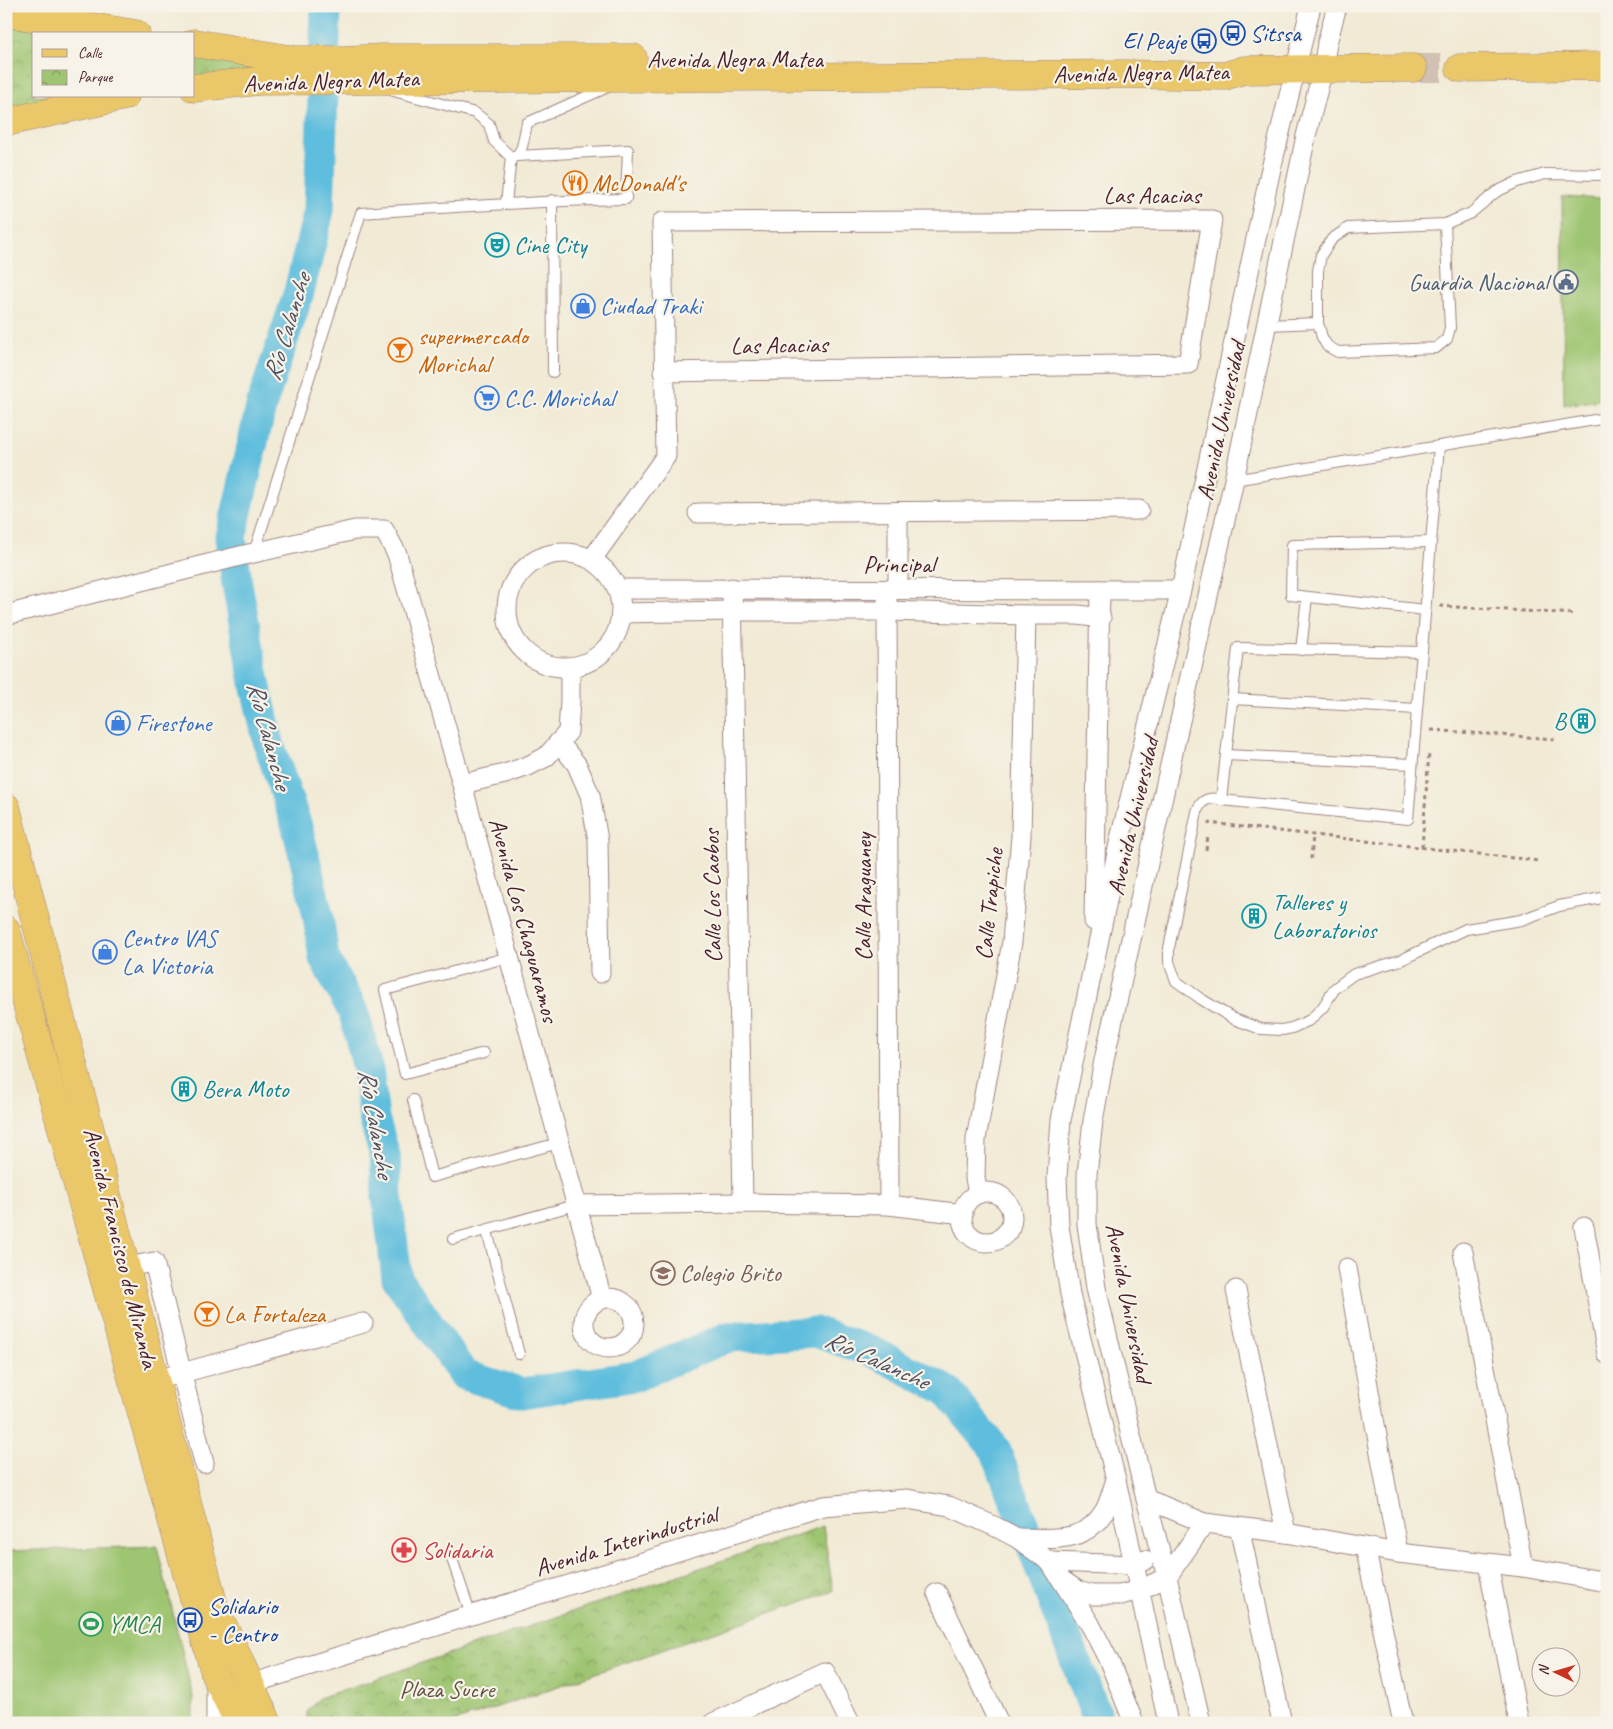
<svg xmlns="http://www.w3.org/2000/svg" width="1613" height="1729" font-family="Caveat,sans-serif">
<defs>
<pattern id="park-crowns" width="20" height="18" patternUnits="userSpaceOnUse" patternTransform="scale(1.25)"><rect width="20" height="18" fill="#9ec571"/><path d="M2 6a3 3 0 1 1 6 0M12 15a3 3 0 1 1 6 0" fill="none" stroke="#839f5d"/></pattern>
</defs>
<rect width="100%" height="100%" fill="#f7f3e8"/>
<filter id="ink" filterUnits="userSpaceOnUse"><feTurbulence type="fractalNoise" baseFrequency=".02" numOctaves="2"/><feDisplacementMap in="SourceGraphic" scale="10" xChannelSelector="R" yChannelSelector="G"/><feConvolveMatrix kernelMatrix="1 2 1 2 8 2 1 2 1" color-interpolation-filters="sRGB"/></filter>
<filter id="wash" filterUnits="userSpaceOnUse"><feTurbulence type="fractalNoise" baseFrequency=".0096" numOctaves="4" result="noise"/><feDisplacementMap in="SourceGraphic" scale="20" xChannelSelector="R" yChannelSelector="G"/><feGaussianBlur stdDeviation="1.12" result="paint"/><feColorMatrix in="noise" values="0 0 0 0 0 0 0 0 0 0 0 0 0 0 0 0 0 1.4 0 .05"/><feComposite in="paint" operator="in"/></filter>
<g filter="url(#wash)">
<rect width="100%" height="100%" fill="#f1ead5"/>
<g fill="url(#park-crowns)" stroke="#74724e">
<polygon points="6,25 66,34 34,34 34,96 64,96 6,110"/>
<polygon points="194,50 268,66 194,82"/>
<polygon points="823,1526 833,1591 451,1723 306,1723 307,1712 319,1698"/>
</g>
<g fill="#9ec571" stroke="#74724e">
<polygon points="1562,197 1607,199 1607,399 1564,405"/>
<polygon points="157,1546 193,1697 193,1723 6,1723 6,1551"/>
</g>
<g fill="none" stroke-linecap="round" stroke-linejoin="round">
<polyline stroke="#5fbedd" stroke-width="31" points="326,6 319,210 299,292 262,403 231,537 237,584 255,683 269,744 297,827 304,855 318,916 324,958 354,1013 368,1068 374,1118 385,1156 387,1196 397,1278 464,1375 522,1393 636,1376 728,1337 816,1332 873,1352 946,1390 995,1449 1099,1723"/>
</g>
</g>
<g filter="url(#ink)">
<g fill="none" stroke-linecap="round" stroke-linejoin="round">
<polyline stroke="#d0c1b3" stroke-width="28" stroke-dasharray="28 14" stroke-linecap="butt" points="1413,68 1460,68"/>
<g stroke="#9e8480" stroke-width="12">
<g id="lane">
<polyline points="390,90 475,113 489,124 494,141 511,157"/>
<polyline points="552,200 553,372"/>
<polyline points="506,203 511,157 517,156 522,147 527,123 608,87"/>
<polyline points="1445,224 1450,328 1447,339 1436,348 1338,352 1327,346 1322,337 1318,323 1318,271 1321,255 1332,239 1348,228 1445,224 1471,213 1496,192 1517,182 1545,174 1607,175"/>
<polyline points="1267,325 1318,323"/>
<path d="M 1439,446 L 1408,819 L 1221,800 C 1210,796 1200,800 1197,812 L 1169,948 L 1169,962 L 1176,981 L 1201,999 L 1234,1019 L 1261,1029 L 1282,1030 L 1292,1028 L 1310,1020 L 1323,1007 L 1335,988 L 1354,974 L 1401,960 L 1466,929 L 1521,920 L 1559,906 L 1607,897"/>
<polyline points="1234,480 1607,418"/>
<path d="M 254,553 L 361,213 C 449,207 537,201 626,199 L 628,150 L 517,156"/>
<polyline points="1425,610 1291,595 1292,545 1431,542"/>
<polyline points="1301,650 1307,597"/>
<polyline points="1232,699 1417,709"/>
<polyline points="1226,755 1412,764"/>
<polyline points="1221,800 1238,648 1422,652"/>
<polyline points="484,1053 405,1074 385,990 509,957"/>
<polyline points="413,1100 432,1177 559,1143"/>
<polyline points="487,1231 519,1354"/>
<polyline points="453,1239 575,1205"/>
<polyline points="452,1559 471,1615"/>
</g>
</g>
<g stroke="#9e8480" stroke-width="21">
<g id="street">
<polyline points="698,513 1139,510"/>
<circle cx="564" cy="610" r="57"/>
<polyline points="592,559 666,456 662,222 1212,220 1188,364 663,372"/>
<polyline points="732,588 743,1203"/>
<polyline points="617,589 1181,590"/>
<polyline points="887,589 889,1205"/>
<polyline points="898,589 898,512"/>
<polyline points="621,613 732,611 887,611 1026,615 1078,615 1101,618"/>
<polyline points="6,615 240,556 355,530 384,530 397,554 462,784 602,1299"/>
<polyline points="559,742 577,765 590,795 598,840 600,973"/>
<polyline points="462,784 505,774 528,766 546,757 568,732 570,701 570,667"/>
<polyline points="1094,921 1100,590"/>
<circle cx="987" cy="1217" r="25"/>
<polyline points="978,1194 975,1178 976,1139 1012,942 1021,836 1026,615"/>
<polyline points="575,1205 743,1203 889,1205 963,1214"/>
<polyline points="1584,1227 1607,1354"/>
<polyline points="1463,1252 1523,1567"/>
<polyline points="126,1267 154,1262 204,1463"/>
<polyline points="1347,1268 1398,1553"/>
<polyline points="1236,1290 1286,1533"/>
<circle cx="609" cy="1323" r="25"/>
<polyline points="171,1376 363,1323"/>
<polyline points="1146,1499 1205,1523 1286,1533 1398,1553 1523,1567 1607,1582"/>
<polyline points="1239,1527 1282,1723"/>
<path d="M 1017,1538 C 1051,1538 1085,1545 1105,1510 C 1110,1501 1112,1490 1116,1480"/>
<polyline points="1365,1547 1403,1723"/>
<polyline points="1050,1562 1135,1565 1145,1560"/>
<polyline points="1488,1564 1519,1723"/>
<polyline points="1065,1582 1078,1591 1092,1595 1120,1595 1140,1590 1167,1577 1205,1523"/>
<polyline points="937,1593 999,1723"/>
<polyline points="216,1683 216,1723"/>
<polyline points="242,1692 250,1684 823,1506 907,1499 949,1506 996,1527 1017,1538 1050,1562 1090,1624 1109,1661 1134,1723"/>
<polyline points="713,1723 825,1672 850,1723"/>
<polyline points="1168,1723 1116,1480 1070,1294 1059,1226 1057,1177 1061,1120 1120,839 1181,590 1270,173 1311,6"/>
<polyline points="1201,1723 1167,1577 1146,1499 1096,1288 1087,1224 1087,1174 1093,1121 1104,1060 1234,480 1306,136 1323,69 1327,43 1337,6"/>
</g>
</g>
<g stroke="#9e8480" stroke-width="29">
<g id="primary">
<polyline points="6,13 136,34"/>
<polyline points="194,43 295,60 343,60 382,58 633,58"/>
<polyline points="194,88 258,81 1124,74 1225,76 1244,70 1323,69"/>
<polyline points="6,122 125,96"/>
<polyline points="6,807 214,1606 268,1723"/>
<polyline points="6,930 216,1677 239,1723"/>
</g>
</g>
<g stroke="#9e8480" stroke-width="29">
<g id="highway">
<polyline points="1460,68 1607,66"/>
<polyline points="1323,69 1413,68"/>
</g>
</g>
<g stroke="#9e8480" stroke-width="3" stroke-dasharray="4 4" stroke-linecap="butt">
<polyline points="1440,606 1575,614"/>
<polyline points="1431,730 1555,739"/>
<polyline points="1209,825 1209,823 1540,861"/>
<polyline points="1422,847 1429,753"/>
<polyline points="1206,850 1208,836"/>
<polyline points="1311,859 1313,835"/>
</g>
<use href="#lane" stroke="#fff" stroke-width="10"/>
<use href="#street" stroke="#fff" stroke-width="19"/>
<use href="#primary" stroke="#eac769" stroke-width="28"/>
<use href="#highway" stroke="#eac769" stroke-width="28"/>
</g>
</g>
<defs>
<g id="bus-ring" transform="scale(1.25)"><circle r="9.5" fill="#f7f3e8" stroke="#1a4fb4" stroke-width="1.5"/><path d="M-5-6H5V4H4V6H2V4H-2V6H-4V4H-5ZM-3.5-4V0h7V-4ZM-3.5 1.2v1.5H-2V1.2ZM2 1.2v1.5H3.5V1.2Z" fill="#1a4fb4"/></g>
<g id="restaurant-ring" transform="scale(1.25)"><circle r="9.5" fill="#f7f3e8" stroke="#e8710a" stroke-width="1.5"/><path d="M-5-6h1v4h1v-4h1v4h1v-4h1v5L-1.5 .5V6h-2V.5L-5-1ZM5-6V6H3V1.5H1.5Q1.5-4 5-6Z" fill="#e8710a"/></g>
<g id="theatre-ring" transform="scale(1.25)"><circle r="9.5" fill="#f7f3e8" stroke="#0f9aa8" stroke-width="1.5"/><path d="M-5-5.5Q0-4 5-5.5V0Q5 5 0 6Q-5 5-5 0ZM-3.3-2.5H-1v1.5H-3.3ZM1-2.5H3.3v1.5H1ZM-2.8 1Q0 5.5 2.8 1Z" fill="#0f9aa8"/></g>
<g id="civic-ring" transform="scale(1.25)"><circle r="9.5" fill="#f7f3e8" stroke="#5c6f8a" stroke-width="1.5"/><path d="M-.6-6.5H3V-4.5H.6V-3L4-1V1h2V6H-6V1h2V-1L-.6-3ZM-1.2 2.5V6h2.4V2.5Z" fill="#5c6f8a"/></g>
<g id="shop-ring" transform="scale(1.25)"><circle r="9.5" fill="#f7f3e8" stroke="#3f7fe0" stroke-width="1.5"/><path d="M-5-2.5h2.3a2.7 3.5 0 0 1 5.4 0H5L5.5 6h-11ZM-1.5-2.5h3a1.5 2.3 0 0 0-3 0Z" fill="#3f7fe0"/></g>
<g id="bar-ring" transform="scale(1.25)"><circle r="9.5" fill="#f7f3e8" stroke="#e8710a" stroke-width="1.5"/><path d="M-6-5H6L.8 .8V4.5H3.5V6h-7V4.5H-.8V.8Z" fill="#e8710a"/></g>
<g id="supermarket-ring" transform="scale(1.25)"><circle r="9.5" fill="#f7f3e8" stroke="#3f7fe0" stroke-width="1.5"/><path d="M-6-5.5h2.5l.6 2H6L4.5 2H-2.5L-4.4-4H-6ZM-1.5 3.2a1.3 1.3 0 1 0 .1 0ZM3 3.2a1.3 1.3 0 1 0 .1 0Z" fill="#3f7fe0"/></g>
<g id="building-ring" transform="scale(1.25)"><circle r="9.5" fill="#f7f3e8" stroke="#0f9aa8" stroke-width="1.5"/><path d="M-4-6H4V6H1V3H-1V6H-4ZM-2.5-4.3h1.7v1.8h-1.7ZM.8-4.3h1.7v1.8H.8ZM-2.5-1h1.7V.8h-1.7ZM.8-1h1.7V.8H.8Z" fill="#0f9aa8"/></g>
<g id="school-ring" transform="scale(1.25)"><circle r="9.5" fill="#f7f3e8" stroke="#8d6e63" stroke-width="1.5"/><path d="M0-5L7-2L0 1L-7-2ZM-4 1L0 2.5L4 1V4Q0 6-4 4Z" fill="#8d6e63"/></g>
<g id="pharmacy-ring" transform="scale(1.25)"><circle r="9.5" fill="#f7f3e8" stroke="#e0444e" stroke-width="1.5"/><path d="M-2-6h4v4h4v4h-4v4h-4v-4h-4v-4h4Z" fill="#e0444e"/></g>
<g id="stadium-ring" transform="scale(1.25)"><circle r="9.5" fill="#f7f3e8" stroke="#2e9e5b" stroke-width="1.5"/><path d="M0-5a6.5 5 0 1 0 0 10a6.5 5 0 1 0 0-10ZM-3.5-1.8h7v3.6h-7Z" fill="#2e9e5b"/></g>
</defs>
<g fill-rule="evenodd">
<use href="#bus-ring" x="1233" y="33"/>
<use href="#bus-ring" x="1204" y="41"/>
<use href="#restaurant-ring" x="575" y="183"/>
<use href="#theatre-ring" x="497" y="245"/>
<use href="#civic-ring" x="1566" y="282"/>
<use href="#shop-ring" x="583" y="306"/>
<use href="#bar-ring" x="400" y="350"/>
<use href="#supermarket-ring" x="487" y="398"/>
<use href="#building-ring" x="1583" y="721"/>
<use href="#shop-ring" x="118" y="723"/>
<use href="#building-ring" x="1254" y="916"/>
<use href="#shop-ring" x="105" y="952"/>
<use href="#building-ring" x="184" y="1089"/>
<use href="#school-ring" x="663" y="1273"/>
<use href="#bar-ring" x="207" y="1314"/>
<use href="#pharmacy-ring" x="404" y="1550"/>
<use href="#bus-ring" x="190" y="1620"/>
<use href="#stadium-ring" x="91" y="1624"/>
</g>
<g text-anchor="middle" stroke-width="4.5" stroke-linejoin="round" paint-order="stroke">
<g font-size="24" fill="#164399" stroke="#f7f3e8" text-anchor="start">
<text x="1250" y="41">Sitssa</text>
<text x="1186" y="49" text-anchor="end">El Peaje</text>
<text x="208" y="1614">Solidario<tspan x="208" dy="28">- Centro</tspan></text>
</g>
<g font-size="24" fill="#4a1f2b" stroke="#f7f3e8">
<text x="735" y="67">Avenida Negra Matea</text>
<text transform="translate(1141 73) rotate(-1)" y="8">Avenida Negra Matea</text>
<text transform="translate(331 81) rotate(-2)" y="8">Avenida Negra Matea</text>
<text x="1152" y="203">Las Acacias</text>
<text transform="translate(779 345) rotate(-1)" y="8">Las Acacias</text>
<text transform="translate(1221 421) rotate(-78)" y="8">Avenida Universidad</text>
<text x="899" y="572">Principal</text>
<text transform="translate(1133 816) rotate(-77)" y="8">Avenida Universidad</text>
<text transform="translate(712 896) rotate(-91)" y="8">Calle Los Caobos</text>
<text transform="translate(863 897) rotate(-90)" y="8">Calle Araguaney</text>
<text transform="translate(989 904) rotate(-84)" y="8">Calle Trapiche</text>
<text transform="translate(524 920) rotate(75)" y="8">Avenida Los Chaguaramos</text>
<text transform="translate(121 1248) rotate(76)" y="8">Avenida Francisco de Miranda</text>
<text transform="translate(1129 1303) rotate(79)" y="8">Avenida Universidad</text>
<text transform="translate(626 1541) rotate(-17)" y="8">Avenida Interindustrial</text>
</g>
<g font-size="24" fill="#c56008" stroke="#f7f3e8" text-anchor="start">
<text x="592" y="191">McDonald's</text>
<text x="418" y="344">supermercado<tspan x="418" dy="28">Morichal</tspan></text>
<text x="224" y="1322">La Fortaleza</text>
</g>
<g font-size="24" fill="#0d838f" stroke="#f7f3e8" text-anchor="start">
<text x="514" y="253">Cine City</text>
<text x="1566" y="729" text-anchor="end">B</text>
<text x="1272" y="910">Talleres y<tspan x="1272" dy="28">Laboratorios</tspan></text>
<text x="202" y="1097">Bera Moto</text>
</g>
<g font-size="24" fill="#4e5e75" stroke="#f7f3e8" text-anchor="end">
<text x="1548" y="290">Guardia Nacional</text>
</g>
<g font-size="24" fill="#366cbe" stroke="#f7f3e8" text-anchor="start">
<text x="600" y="314">Ciudad Traki</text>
<text x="504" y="406">C.C. Morichal</text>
<text x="136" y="731">Firestone</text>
<text x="122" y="946">Centro VAS<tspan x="122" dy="28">La Victoria</tspan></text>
</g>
<g font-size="24" fill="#785e54" stroke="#f7f3e8" text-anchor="start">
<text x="680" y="1281">Colegio Brito</text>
</g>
<g font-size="24" fill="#be3a42" stroke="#f7f3e8" text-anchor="start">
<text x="422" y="1558">Solidaria</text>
</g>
<g font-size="24" fill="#27864d" stroke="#f7f3e8" text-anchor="start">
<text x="108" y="1632">YMCA</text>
</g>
<g font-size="24" fill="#635140" stroke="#f7f3e8">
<text x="447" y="1697">Plaza Sucre</text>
</g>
<g font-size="25" font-style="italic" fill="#504f60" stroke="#f7f3e8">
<text transform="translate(286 327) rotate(-73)" y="9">Río Calanche</text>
<text transform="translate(270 735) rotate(75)" y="9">Río Calanche</text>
<text transform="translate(377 1123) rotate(80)" y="9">Río Calanche</text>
<text transform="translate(877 1359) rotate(24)" y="9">Río Calanche</text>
</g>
</g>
<rect width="1613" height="1729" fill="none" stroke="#f7f3e8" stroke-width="25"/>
<rect x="32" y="32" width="162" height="65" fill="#f7f3e8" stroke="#b29e9c"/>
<rect x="42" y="49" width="25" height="8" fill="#eac769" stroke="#b29e9c"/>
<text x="78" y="58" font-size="15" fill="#4a1f2b">Calle</text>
<rect x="42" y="70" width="25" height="15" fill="url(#park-crowns)" stroke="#b29e9c"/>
<text x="78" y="82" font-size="15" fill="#4a1f2b">Parque</text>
<g transform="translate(1556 1672) rotate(275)"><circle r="24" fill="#f7f3e8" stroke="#b29e9c"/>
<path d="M0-4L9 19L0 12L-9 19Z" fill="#c8321e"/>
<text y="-8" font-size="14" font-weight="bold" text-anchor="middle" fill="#4a1f2b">N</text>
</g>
</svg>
